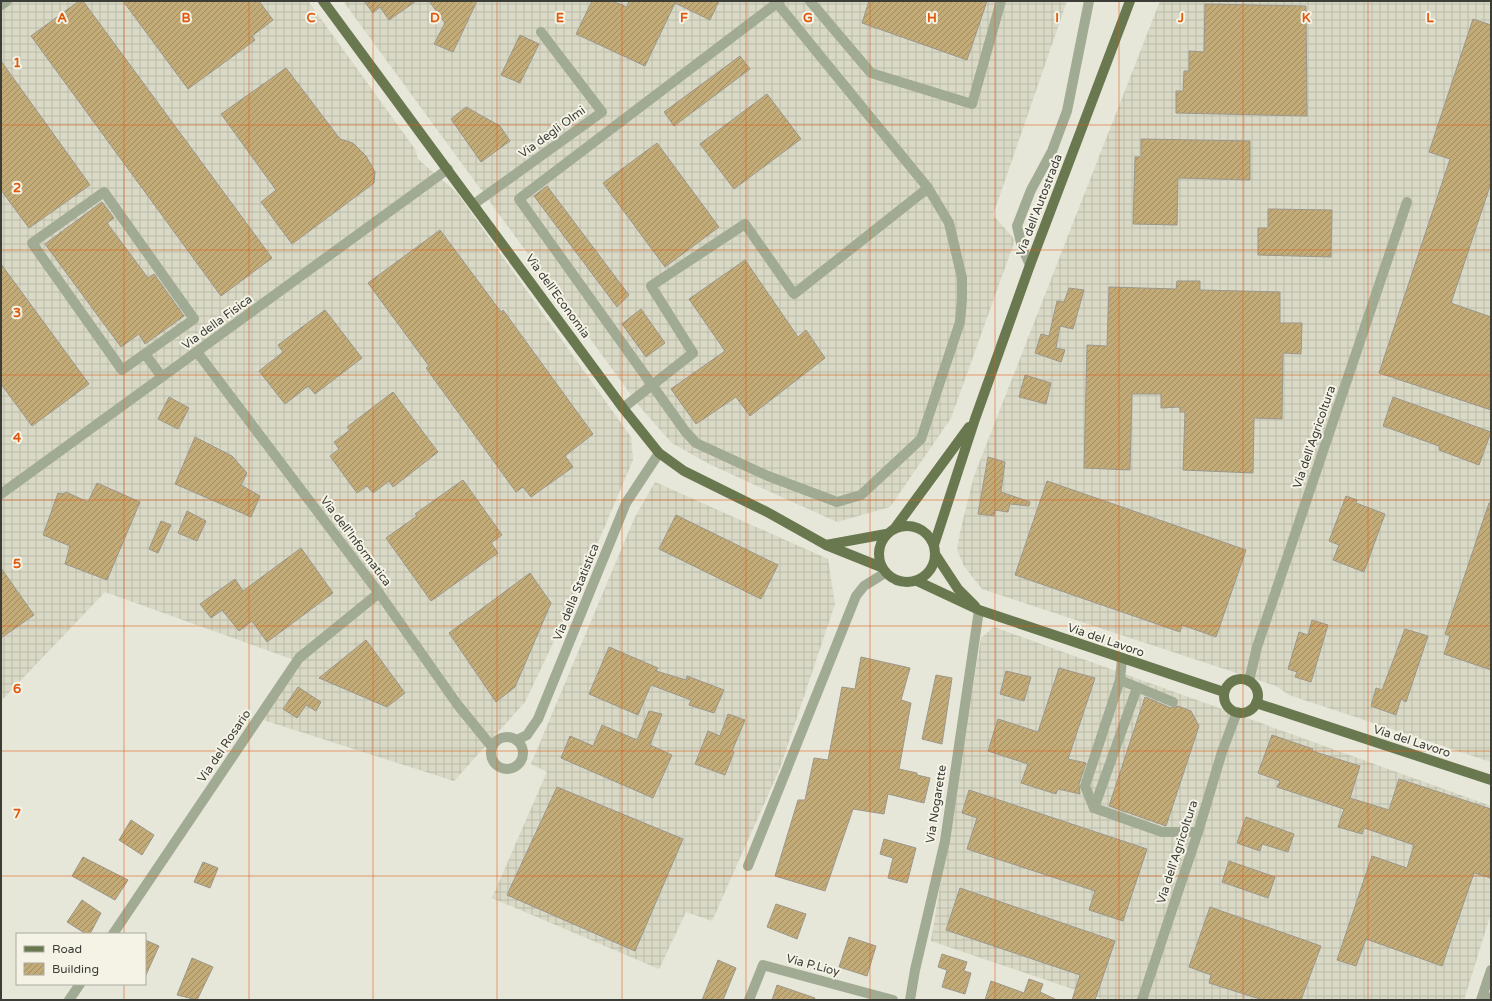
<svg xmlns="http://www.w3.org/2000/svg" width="1492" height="1001" font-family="'Varela Round',sans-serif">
<defs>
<pattern id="industrial-grid" width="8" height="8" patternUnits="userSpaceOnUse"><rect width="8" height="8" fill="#d9d9c6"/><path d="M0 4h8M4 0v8" fill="none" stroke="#bbbbab"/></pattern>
<pattern id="building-hatch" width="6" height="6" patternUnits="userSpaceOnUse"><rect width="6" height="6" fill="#c3ab77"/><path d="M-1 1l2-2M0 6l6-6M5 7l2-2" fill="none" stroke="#a08c63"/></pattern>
</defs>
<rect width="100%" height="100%" fill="#e6e6d9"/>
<g fill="url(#industrial-grid)">
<polygon points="1,1 308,1 415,149 418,159 457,193 631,437 633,460 573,601 525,702 454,781 257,718 294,660 105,592 1,701"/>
<polygon points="343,1 1067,1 993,215 1015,240 951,418 890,507 837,522 709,464 672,443 640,407"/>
<polygon points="1160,1 1491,1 1491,762 1289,695 1276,686 982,589 964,566 957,550 960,532 974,476"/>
<polygon points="655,482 828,559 835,604 780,768 712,921 686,912 659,969 492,898 547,772 531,764 634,519"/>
<polygon points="994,627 1491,806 1491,913 1464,1000 1105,1000 931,941 981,638"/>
</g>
<g fill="url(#building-hatch)" stroke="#9c978c">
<polygon points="79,1 83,1 272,258 221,296 31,36"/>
<polygon points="123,1 259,1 273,20 252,36 255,40 188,89"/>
<polygon points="364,1 416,1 389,20 380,7 373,13"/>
<polygon points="429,1 477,1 453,52 434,44 445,23"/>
<polygon points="592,1 612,1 627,7 629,1 719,1 710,20 675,3 645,66 576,34"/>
<polygon points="869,1 987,1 967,60 862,23"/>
<polygon points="1205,4 1306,6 1307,116 1176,113 1176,91 1183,91 1184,71 1189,71 1189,51 1204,52"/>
<polygon points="1473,19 1491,25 1491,183 1451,303 1491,317 1491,410 1379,373 1450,159 1429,152"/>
<polygon points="520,35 539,44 520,83 501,75"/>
<polygon points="740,56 750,69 674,126 664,112"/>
<polygon points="1,61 90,185 29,228 1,190"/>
<polygon points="286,68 340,139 353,143 366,156 375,172 374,183 292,244 261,202 276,190 221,114"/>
<polygon points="767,94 801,139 734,189 700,144"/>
<polygon points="466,107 500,126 510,141 481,162 451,119"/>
<polygon points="1141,139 1250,141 1250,180 1178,178 1177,225 1133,224 1135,157 1141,157"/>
<polygon points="657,143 719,227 665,267 603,183"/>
<polygon points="547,186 629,295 617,307 534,196"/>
<polygon points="102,202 114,218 107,223 148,278 154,274 184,316 145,344 139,334 121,347 45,244"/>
<polygon points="1268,209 1332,210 1331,257 1258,255 1258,228 1268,228"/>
<polygon points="440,230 501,312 503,310 593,434 565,456 573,467 531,497 523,487 516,492 426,368 429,366 368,283"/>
<polygon points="745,260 798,337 806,330 825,358 750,416 736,397 696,424 671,389 725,351 689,299"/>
<polygon points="1,264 89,384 32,426 1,384"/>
<polygon points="1177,281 1200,281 1200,290 1280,292 1280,323 1302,323 1301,354 1283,353 1282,419 1254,418 1253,473 1183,470 1185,412 1180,412 1180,407 1161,408 1161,394 1132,394 1130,470 1084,468 1087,345 1107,346 1109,287 1176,289"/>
<polygon points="1069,288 1084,290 1073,329 1060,326 1056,348 1065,350 1061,362 1035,353 1041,334 1049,336 1057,301 1064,302"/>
<polygon points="641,309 665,343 646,357 622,324"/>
<polygon points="325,310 362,358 315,394 308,386 285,404 259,371 283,352 278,345"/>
<polygon points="1025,375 1051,383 1046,404 1019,397"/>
<polygon points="393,392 438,452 393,487 389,481 373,493 367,486 357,493 330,456 339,449 334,442 350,430 347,427"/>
<polygon points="169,397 189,408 178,429 158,419"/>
<polygon points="1393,397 1491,432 1479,465 1439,450 1439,446 1383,426"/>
<polygon points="195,437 232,456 247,473 241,485 260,496 251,517 175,484"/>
<polygon points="988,457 1005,462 1001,492 1030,502 1029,506 1010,504 1008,512 995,510 994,516 978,514"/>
<polygon points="463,480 502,535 491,543 498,553 431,601 386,538 417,516 415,514"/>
<polygon points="1047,481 1246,550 1216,637 1182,625 1180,632 1015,575"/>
<polygon points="97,483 140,502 107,580 65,564 70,546 43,535 58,493 63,494 66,492 88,502"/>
<polygon points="1346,496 1357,500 1356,503 1385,514 1364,572 1333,560 1339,545 1329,541"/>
<polygon points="1489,503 1491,503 1491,670 1444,654 1450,636 1445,634"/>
<polygon points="187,511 206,521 197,541 178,533"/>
<polygon points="676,515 778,565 761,599 659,549"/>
<polygon points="161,521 171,525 158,553 149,549"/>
<polygon points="301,548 333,593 267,642 252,621 239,631 222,610 211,618 200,604 235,579 243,591"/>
<polygon points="1,568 34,615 1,638"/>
<polygon points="530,573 551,603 515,687 496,702 449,633"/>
<polygon points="1312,620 1328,625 1311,682 1295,677 1297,672 1288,669 1299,632 1308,635"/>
<polygon points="1405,629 1428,636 1406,702 1401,699 1396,715 1371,706 1376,688 1382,690"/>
<polygon points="366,640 405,693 387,707 319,678"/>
<polygon points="609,647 658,668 656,671 686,680 687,676 724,690 714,713 689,705 691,700 651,685 638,715 589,694"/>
<polygon points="861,657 910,668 901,700 911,703 899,769 917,773 917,775 930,778 924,803 888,794 884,814 853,809 825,891 775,876 798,800 805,800 814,758 828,760 842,687 855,689"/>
<polygon points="1059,668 1095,678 1068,759 1086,763 1079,784 1080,794 1058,789 1056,794 1021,783 1028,764 988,751 998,719 1038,732"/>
<polygon points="1006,671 1031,677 1024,701 1000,694"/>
<polygon points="936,675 952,678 942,744 922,739"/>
<polygon points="298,687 321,702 316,711 306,705 297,718 283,709"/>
<polygon points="1145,697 1171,708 1178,706 1191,711 1199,726 1166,826 1109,806"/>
<polygon points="649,711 662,714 650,745 672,755 653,798 561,758 570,736 593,746 602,725 637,740"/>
<polygon points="728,714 745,720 732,751 734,752 725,775 695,764 708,731 720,736"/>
<polygon points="1272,735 1313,749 1312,751 1360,766 1350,798 1389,810 1399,779 1491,809 1491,878 1474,873 1442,966 1366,939 1356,966 1337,960 1372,856 1407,868 1414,845 1364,828 1362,834 1338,827 1344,809 1277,787 1280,781 1258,773"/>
<polygon points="557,787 683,839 635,951 507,895"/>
<polygon points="969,790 1147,849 1123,921 1089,910 1095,891 967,849 977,818 962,813"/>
<polygon points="1246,817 1294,834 1288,852 1262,844 1260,851 1237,843"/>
<polygon points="131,820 154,835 142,855 119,840"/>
<polygon points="884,839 916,848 907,883 888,878 893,858 880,854"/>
<polygon points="83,857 128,880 115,900 72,876"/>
<polygon points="1229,861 1275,877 1268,898 1222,882"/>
<polygon points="203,862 218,868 210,888 194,882"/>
<polygon points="960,888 1115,941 1095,1000 1072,1000 1080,975 946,930"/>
<polygon points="82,900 101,913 90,934 86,934 67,922"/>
<polygon points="776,904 806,914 797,939 767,927"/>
<polygon points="1210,907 1321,946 1301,1000 1263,1000 1209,983 1211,975 1189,967"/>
<polygon points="849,937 876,946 867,976 839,967"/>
<polygon points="145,940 159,946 145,977"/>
<polygon points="942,954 967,962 964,971 971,973 965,994 942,987 947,970 938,967"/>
<polygon points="192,958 213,967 197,1000 177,995"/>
<polygon points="718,960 736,968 723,1000 702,1000"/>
<polygon points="1029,979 1043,984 1040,992 1057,1000 985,1000 991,981 1024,993"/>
<polygon points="777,985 815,998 814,1000 772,1000"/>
</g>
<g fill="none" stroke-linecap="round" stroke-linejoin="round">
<g stroke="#a1aa93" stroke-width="10">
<polyline points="810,1 871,73 972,104 1001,1"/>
<polyline points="777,3 519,199 685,431 696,443 768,476 837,502 861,495 921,439 960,322 962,299 962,278 949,223 928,188"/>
<polyline points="1,5 7,1"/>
<polygon points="104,192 194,319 122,370 32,243"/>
<polyline points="474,204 602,112 541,32"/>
<polyline points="1030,265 1022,247 1017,226 1031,190 1052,151 1067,111 1089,1"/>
<polyline points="197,352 379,593 457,704 492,747"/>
<polyline points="145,354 162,377"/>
<polyline points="623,408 693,353 651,286 745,224 794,294 928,188 777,3 780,1"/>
<polyline points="1,494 448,169"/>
<polyline points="1122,659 1120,680 1085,786 1094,808 1162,832 1198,832"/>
<polyline points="1120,680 1173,702"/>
<polyline points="1249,681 1257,647 1407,202"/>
<circle cx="507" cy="753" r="16"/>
<polyline points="517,740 527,735 538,719 626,503 659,453"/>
<polyline points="1094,808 1137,688"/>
<polyline points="748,866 856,596 864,586 885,573"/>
<polyline points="113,934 299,658 379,593"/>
<polyline points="69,1000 80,984"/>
<polyline points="749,1000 763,965 893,1000"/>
<polyline points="910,1000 915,970 945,841 979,610"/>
<polyline points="1142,1000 1198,832 1222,752 1237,712"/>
<polyline points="1481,1000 1491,970"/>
<polyline points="1490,1000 1491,997"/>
</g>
<g stroke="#69784f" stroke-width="10">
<polyline points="323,1 623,408 659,453 684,471 767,512 826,545 881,567"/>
<circle cx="907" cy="554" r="28"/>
<polyline points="895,528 969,427"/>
<polyline points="826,545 886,534"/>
<polyline points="934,545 975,419 1030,265 1130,1"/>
<polyline points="935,554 958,589 975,606"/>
<polyline points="917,581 979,610 1224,692"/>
<circle cx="1241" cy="696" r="17"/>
<polyline points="1256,703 1491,780"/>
</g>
</g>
<path fill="none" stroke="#df580e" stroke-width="1" stroke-opacity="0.55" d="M 124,1 L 124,934M 249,1 L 249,1000M 373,1 L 373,1000M 497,1 L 497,1000M 622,1 L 622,1000M 746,1 L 746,1000M 870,1 L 870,1000M 995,1 L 995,1000M 1119,1 L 1119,1000M 1243,1 L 1243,1000M 1368,1 L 1368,1000M 1,125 L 1491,125M 1,250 L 1491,250M 1,375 L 1491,375M 1,500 L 1491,500M 1,626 L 1491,626M 1,751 L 1491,751M 1,876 L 1491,876M 124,984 L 124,1000"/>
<g text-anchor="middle" stroke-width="4" stroke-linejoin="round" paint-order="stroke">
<g font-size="12" fill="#3d3d38" stroke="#f4f3e6">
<text transform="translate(552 132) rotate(-36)" y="4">Via degli Olmi</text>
<text transform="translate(1039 205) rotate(-69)" y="4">Via dell'Autostrada</text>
<text transform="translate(558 296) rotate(54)" y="4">Via dell'Economia</text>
<text transform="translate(217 322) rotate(-36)" y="4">Via della Fisica</text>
<text transform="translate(1314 437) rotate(-71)" y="4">Via dell'Agricoltura</text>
<text transform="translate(356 541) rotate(53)" y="4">Via dell'Informatica</text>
<text transform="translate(576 592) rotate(-68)" y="4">Via della Statistica</text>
<text transform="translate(1106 640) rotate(19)" y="4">Via del Lavoro</text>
<text transform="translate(1412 741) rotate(18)" y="4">Via del Lavoro</text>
<text transform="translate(224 746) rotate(-56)" y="4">Via del Rosario</text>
<text transform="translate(936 804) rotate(-81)" y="4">Via Nogarette</text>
<text transform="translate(1177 852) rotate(-72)" y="4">Via dell'Agricoltura</text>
<text transform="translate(813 965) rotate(15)" y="4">Via P.Lioy</text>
</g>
</g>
<g font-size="13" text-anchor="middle" font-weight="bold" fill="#df580e" stroke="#f4f3e6" stroke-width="4" stroke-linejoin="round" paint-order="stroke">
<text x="62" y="22">A</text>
<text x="186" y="22">B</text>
<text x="311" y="22">C</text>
<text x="435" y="22">D</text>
<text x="560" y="22">E</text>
<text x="684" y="22">F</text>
<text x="808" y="22">G</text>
<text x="932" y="22">H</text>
<text x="1057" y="22">I</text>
<text x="1181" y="22">J</text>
<text x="1306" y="22">K</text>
<text x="1430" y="22">L</text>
<text x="17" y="67">1</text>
<text x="17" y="192">2</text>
<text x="17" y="317">3</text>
<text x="17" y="442">4</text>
<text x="17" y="568">5</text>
<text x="17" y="693">6</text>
<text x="17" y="818">7</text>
</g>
<rect width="1492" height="1001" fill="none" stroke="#3d3d38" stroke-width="4"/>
<rect x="16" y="933" width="130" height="52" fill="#f4f3e6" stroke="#abaaa0"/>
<rect x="24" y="946" width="20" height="6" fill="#69784f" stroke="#abaaa0"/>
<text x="52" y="953" font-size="12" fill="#3d3d38">Road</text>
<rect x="24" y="963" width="20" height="12" fill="url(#building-hatch)" stroke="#abaaa0"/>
<text x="52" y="973" font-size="12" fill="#3d3d38">Building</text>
</svg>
